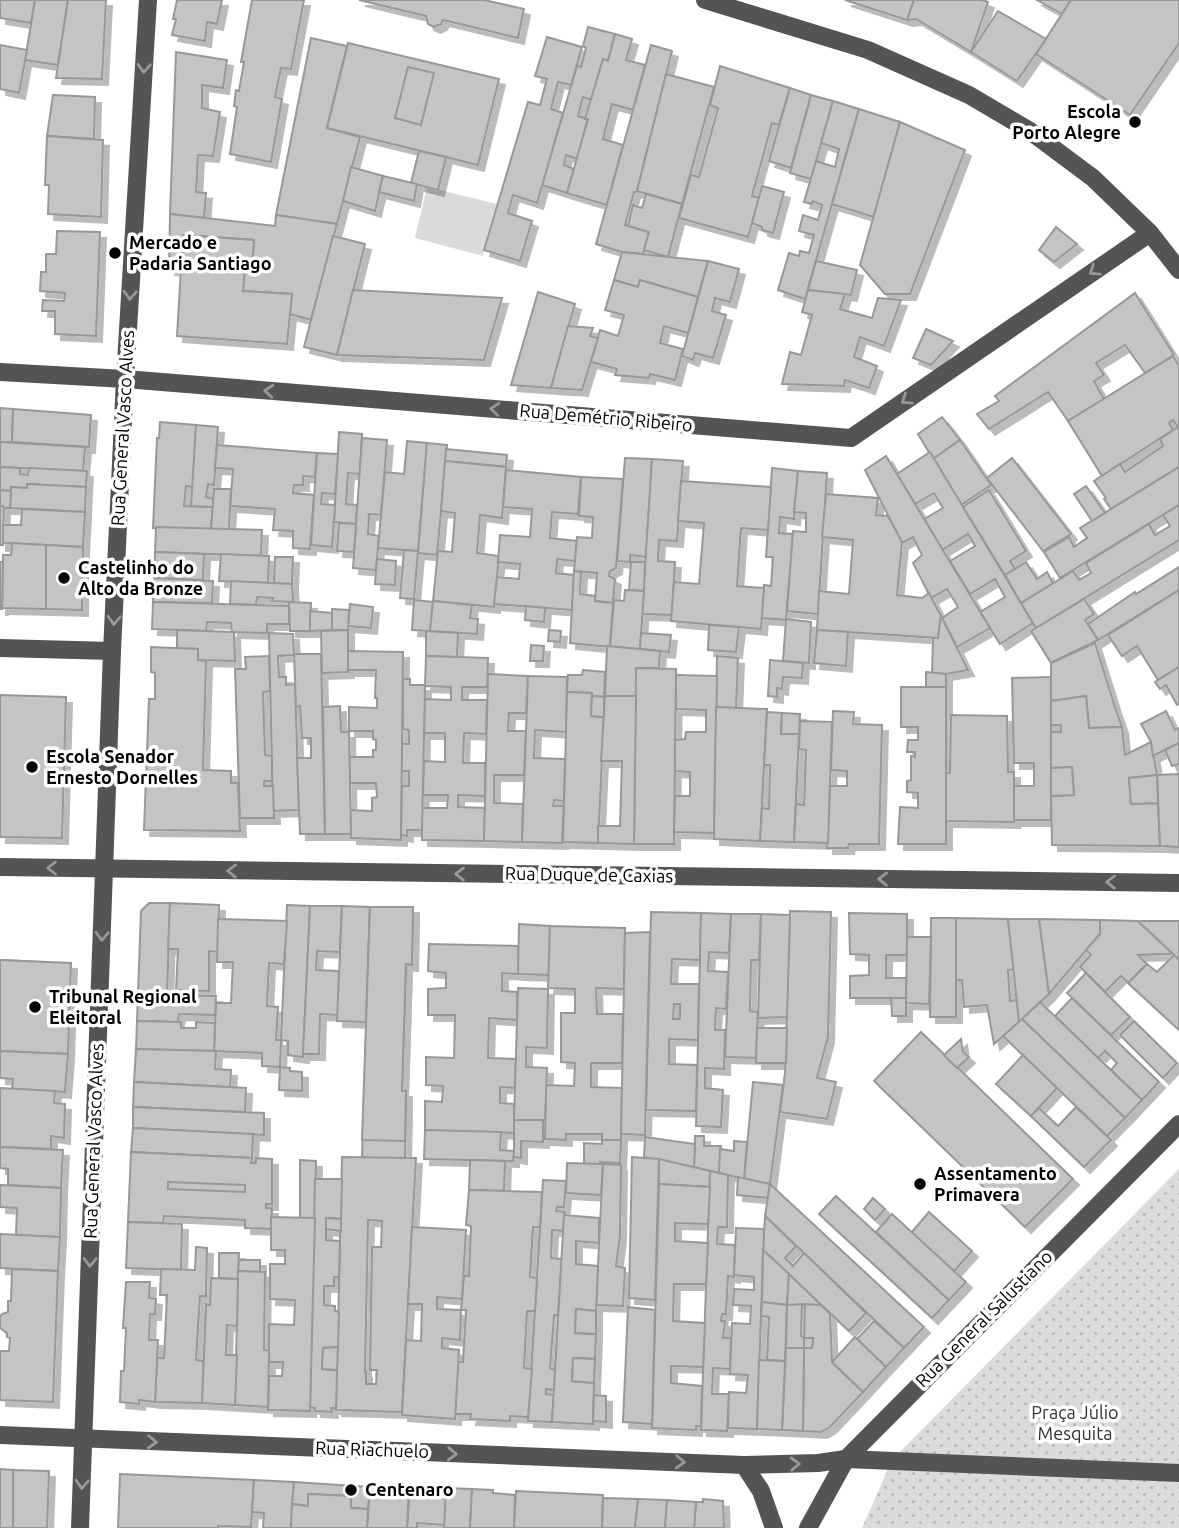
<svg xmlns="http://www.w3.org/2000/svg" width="1179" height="1528" font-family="Ubuntu,sans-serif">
<defs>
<pattern id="park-dots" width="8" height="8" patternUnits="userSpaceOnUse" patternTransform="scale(1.75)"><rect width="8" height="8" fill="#dbdbdb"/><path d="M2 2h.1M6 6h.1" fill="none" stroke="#bababa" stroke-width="1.8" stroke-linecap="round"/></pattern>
<filter id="shadow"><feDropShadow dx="6" dy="6" stdDeviation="0" flood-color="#0004"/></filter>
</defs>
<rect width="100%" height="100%" fill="#fff"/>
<polygon fill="url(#park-dots)" points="1179,1169 1179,1528 862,1528 892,1460"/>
<polygon fill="#dbdbdb" points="427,187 497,204 483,256 415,238"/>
<g fill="#c4c4c4" stroke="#989898" stroke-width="2" fill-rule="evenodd" filter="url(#shadow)">
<polygon points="0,0 35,0 31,23 0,18"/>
<polygon points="35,0 68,0 58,65 25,60"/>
<polygon points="68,0 106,0 102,79 56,78"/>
<polygon points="176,0 222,0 217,24 207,22 205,41 172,35 176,19 173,19 177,0"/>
<polygon points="252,0 304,0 291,69 281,68 275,97 282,99 271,162 230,154 237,107 234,106 236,90 239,91 244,62 241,62"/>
<polygon points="359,0 484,0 524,9 518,38 443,20 441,24 434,27 428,24 426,16"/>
<polygon points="845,0 914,0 907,20"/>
<polygon points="914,0 982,0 988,2 971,52 916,19 907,20"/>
<polygon points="1037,0 1071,0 1062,14"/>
<polygon points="1071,0 1179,0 1179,43 1130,115 1036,54"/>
<polygon points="998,11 1046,39 1017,81 971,52"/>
<polygon points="588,27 615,34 608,61 603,59 591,100 583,97 578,116 588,119 577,159 566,155 564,165 574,169 567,193 542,185 577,66 581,67 586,48 583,46"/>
<polygon points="615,34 632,39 626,60 645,65 633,110 612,104 603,139 623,145 607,205 567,193 588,119 585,119 603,59 608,61"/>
<polygon points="547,37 582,47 571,85 558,82 551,109 563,113 537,203 513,195 508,213 532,221 520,261 484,250 528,102 540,105 547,79 535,76"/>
<polygon points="311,38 347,46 327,128 360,137 337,224 276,215"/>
<polygon points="348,43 499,79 478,165 327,128"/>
<polygon points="0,45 27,50 19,93 0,89"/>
<polygon points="651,45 672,51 637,191 636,192 634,192 625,225 649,232 643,254 622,252 596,244"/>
<polygon points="176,52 227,60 223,88 202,85 202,108 220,112 213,156 198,155 196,192 206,193 204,218 170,214"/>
<polygon points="720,66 790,88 779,125 772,123 752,196 759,198 748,237 679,218 691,175 699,177 718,108 710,105"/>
<polygon points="408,67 434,73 421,125 395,118"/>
<polygon points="666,74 714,87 682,204 637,191"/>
<polygon points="790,88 811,95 791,168 769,161"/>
<polygon points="53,95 95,97 94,139 47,136"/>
<polygon points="811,95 833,101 811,179 790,173"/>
<polygon points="833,101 859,109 805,299 778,290 789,253 799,256 800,251 809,253 814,235 799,231 803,215 818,220 822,205 813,201 812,204 804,202 816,161 835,167 839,149 821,143"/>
<polygon points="859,109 900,122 874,217 832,204"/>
<polygon points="900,122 965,150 910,294 885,294 860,265"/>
<polygon points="47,136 103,140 101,217 48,214 49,185 45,185"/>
<polygon points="419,151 446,157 438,190 411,183"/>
<polygon points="351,167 383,176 375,211 343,201"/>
<polygon points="383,176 417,184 414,201 379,192"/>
<polygon points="762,186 784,192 773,233 762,230 762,227 752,223"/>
<polygon points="646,194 682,204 668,257 644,250 649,232 628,226 633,205 642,208"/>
<polygon points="170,214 275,226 276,215 337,224 311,320 290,314 292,294 243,291 245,266 252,267 254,240 183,235 181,270 169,269"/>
<polygon points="1056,227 1077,244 1054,262 1039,250"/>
<polygon points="57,231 100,232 96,336 55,334 55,311 42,311 43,300 64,301 65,293 40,291 41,272 46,272 46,254 56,254"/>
<polygon points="183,235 254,240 252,267 245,266 243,291 292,294 287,344 177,336"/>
<polygon points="333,236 365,244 337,355 304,347"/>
<polygon points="622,252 708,261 698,297 640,280 638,287 614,280"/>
<polygon points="708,261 739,269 730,302 715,298 712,311 726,315 713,358 695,353 693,360 682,356"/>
<polygon points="816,261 857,270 851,295 808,290"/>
<polygon points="614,280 638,287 640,280 698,297 688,333 664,326 660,343 683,349 675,380 650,374 649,378 615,375 617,369 591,362 600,330 618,336 624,315 605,310"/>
<polygon points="353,290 502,298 484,360 337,355"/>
<polygon points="808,290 845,294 840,309 872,318 878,298 901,300 884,346 860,337 854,357 877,366 869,388 845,380 844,386 782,384 790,352 801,355 812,315 802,312"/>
<polygon points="538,292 575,304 551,388 511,385"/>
<polygon points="1135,293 1174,355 1145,373 1125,345 1096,363 1104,375 1094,381 1104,399 1068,421 1048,392 989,429 977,414 999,401 995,396"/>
<polygon points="568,326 593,328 590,336 598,338 582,390 551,388"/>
<polygon points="926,329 953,341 931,365 913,358"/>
<polygon points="1173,356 1179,366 1179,427 1178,427 1173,420 1169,423 1173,430 1102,476 1068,421"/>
<polygon points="0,408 13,409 12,442 0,442"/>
<polygon points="13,409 91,415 89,447 12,442"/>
<polygon points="942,417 960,440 933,459 918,434"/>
<polygon points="160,422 196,425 193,487 186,486 184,506 213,507 211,529 153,528 157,438 159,438"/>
<polygon points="196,425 218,427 214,485 208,484 206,497 214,499 213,507 191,506"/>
<polygon points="1178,427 1179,427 1179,467 1111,509 1104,499 1106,498 1094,481 1120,464 1125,472 1163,446 1160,439"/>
<polygon points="339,432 362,434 360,474 348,473 346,504 357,505 356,524 334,522"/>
<polygon points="362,438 387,440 381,515 369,514 368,534 379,536 376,570 353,568"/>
<polygon points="960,440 991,485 961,505 933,459"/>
<polygon points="407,441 427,443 418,551 378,548 385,472 404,474"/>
<polygon points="0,442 85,447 83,471 0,467"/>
<polygon points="427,443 447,445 437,555 418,553"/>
<polygon points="217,445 317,453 315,477 303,476 303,485 294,485 293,493 314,495 310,549 293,548 293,531 273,530 275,509 230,506 233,469 215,468"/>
<polygon points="446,449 507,455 506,467 445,461"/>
<polygon points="930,452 1033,623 1000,644 980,612 1005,597 995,579 970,594 950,561 975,546 968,534 942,550 924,519 943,508 934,493 915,504 897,474"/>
<polygon points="317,453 338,454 335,494 322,493 321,504 335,505 332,547 311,545"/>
<polygon points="886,456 990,628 957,647 942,618 958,607 947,589 931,598 913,563 922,555 913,537 902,543 865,470"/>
<polygon points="625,458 652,459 646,557 630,555 630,562 617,561"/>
<polygon points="1012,458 1071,534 1043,551 987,478"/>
<polygon points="652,459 683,461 677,541 659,540 658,561 675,562 672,615 642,614"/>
<polygon points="445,461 506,467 502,518 480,515 477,553 499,556 494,607 433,601 438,551 452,552 455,513 441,511"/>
<polygon points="0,467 20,468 20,474 28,475 29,468 87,471 86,487 27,484 27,488 11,487 11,491 0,490"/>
<polygon points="1179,467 1179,505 1060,578 1044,552 1069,537 1074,547 1087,538 1080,528"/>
<polygon points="772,468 798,471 794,519 780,517 779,533 793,534 786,620 761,618 764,585 771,586 773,557 766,557"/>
<polygon points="506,470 581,477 578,514 552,512 550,538 577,541 575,561 557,559 556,573 574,575 572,610 494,604 497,577 519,579 520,564 498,562 500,535 530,537 532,509 503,507"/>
<polygon points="798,471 827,473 818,614 787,611 793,531 806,532 806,513 794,512"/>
<polygon points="581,477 623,479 616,568 610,571 609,576 615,579 613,603 595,601 597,573 574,571 577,537 592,538 593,517 579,516"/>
<polygon points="681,481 771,487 768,530 741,528 737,586 764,588 761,629 671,621 674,582 699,584 704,523 678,521"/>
<polygon points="27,484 86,487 85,512 10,508 11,487 27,488"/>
<polygon points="1086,486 1105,513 1092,521 1074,494"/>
<polygon points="214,489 231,489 229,529 211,529"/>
<polygon points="0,490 11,491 10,508 4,508 3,506 0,506"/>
<polygon points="989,490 1026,551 1010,561 1015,569 1005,575 963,507"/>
<polygon points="826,494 878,498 876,515 888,516 902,542 897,595 922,598 929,593 941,616 938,638 817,630 819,591 849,594 853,540 822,537"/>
<polygon points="1179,505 1179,540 1036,628 1021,603 1073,571 1079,580 1091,573 1086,563 1149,524 1155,535 1170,526 1163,515"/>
<polygon points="0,506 3,506 4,508 3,545 0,545"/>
<polygon points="22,509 85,512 83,547 3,543 3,525 21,525"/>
<polygon points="339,523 356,524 354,552 337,551"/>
<polygon points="156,527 262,530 261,556 155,552"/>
<polygon points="12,543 46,545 46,609 2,608 3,555 11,555"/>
<polygon points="46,545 83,547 82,610 46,609"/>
<polygon points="404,550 418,551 414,599 400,598"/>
<polygon points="155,552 204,554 203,580 154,578"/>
<polygon points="221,554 269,556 268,583 219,581"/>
<polygon points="275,557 293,557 292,584 274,583"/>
<polygon points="377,559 396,561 395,585 375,584"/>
<polygon points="0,562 3,562 2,609 0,609"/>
<polygon points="631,562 645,562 644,591 629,590"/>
<polygon points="1026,562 1037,579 1047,572 1053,583 1021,603 1005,575"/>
<polygon points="1179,567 1179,590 1098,640 1088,624 1135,592 1136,594"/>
<polygon points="574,571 581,572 580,594 595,596 595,601 613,603 610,647 570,643"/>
<polygon points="154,578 213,581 212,603 153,602"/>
<polygon points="231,581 292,584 293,602 272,601 273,598 257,597 256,605 230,604"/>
<polygon points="625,590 644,591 640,649 610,647 614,600 624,601"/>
<polygon points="1179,590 1179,667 1158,680 1137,646 1122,656 1108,635"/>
<polygon points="1084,599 1094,614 1085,620 1098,640 1051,663 1031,631"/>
<polygon points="414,600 433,602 430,631 412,630"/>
<polygon points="433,601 472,605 470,618 478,619 477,634 430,631"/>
<polygon points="153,602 289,606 289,624 267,624 267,633 232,632 231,623 207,622 206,631 152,629"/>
<polygon points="289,602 311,603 310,631 290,631"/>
<polygon points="350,604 373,607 371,628 348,626"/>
<polygon points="526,606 545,608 544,622 525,620"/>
<polygon points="332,609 349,610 348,630 332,630"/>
<polygon points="310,611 332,613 332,630 310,631"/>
<polygon points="941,616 968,670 946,674 932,673 933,638 938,638"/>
<polygon points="786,619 811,622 809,663 783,661"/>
<polygon points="709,625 739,627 736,652 708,650"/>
<polygon points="177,630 234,632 235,661 198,660 198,649 177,648"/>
<polygon points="348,630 348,672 322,673 321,631"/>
<polygon points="549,630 561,631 560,642 548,641"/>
<polygon points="817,630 848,632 846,666 814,663"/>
<polygon points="426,631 458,633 457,657 426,656"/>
<polygon points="269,633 293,634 294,655 278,656 279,677 286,677 286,685 295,684 299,810 273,811"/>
<polygon points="641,633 671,635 669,652 640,649"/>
<polygon points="1095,643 1115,707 1122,727 1089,728 1086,696 1051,701 1051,663"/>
<polygon points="531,645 544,646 543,661 530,661"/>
<polygon points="607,646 660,651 659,668 636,668 636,696 605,696"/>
<polygon points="151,647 198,649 198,660 206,661 203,770 231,771 231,783 238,783 240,831 144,830 149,699 155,699 155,673 151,672"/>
<polygon points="348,651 403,652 401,840 351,838 350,810 372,811 372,798 377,797 376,783 350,783 349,757 373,757 373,750 376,750 376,740 373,739 373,731 349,731 349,707 377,708 377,698 375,698 376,670 348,670"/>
<polygon points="294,654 321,654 325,834 300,834 297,758 311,758 311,738 302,738 300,706 296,707"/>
<polygon points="269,656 270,691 263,692 265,755 272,756 272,781 264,781 264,786 273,786 274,818 240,818 235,669 246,669 245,657"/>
<polygon points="426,656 488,658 487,687 462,687 462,700 487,700 486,734 464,733 463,763 485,763 485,796 458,795 458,807 485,808 484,841 422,840 422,808 447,808 448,795 423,795 424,761 445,762 445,733 424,733 425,699 451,700 451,687 425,686"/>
<polygon points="717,656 738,658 736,708 716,707"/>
<polygon points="770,660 803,663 802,678 783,677 782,689 777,688 777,697 768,696"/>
<polygon points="1179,667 1179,704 1177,705 1166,685 1160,689 1155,682"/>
<polygon points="636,668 676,669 674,844 634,844"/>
<polygon points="583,670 605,672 604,697 592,696 592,693 567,692 568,675 582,675"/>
<polygon points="926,672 946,674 946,687 926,687"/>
<polygon points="488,674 528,676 526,713 509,713 508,731 526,731 524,775 494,775 494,803 523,804 522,842 484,841"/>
<polygon points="676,675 717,676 714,833 674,832 675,796 690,796 690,772 675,771 675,740 685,739 686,732 706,732 706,710 676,709"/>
<polygon points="528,676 567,677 566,732 535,730 534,758 565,759 564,801 554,800 553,806 564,806 562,843 522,842"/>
<polygon points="1051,677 1051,820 1014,820 1014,786 1034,786 1034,763 1014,763 1012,678"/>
<polygon points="403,679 410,679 410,685 425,685 425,686 422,830 407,830 407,836 401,835 402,786 409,786 409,771 402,771 402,744 409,744 409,730 403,729"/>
<polygon points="901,687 946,687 946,844 898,844 900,807 918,808 918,793 907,792 907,781 911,780 911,756 915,757 915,752 907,752 908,740 918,740 918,727 901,727"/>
<polygon points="567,692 592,693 591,716 604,717 598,843 563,842"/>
<polygon points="0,695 66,697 62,838 0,837"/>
<polygon points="592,696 604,697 604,717 591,716"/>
<polygon points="605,696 636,696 634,844 598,843 598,826 620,826 622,761 601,761"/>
<polygon points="1086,696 1089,728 1122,727 1125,755 1151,742 1157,775 1129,778 1131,804 1158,803 1160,846 1052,845 1051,796 1074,795 1072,767 1051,768 1051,732 1061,732 1061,725 1051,725 1051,701"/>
<polygon points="340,706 341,732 349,732 351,834 325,834 323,707"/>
<polygon points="716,707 767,709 760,841 714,839"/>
<polygon points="833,711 854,712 853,724 882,725 879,844 849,844 848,848 827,848 830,786 847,786 847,771 831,770"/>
<polygon points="1166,711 1175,730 1179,728 1179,743 1153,756 1151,742 1141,724"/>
<polygon points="767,712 782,713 781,734 799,734 794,842 760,841 762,808 769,809 770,765 764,765"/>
<polygon points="782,713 800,714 799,734 781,734"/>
<polygon points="951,715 1007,716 1008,772 1014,772 1014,822 946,821 946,773 950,773"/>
<polygon points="800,721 832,722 828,843 794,842 796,804 804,805 806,750 799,749"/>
<polygon points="1179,743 1179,764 1172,766 1165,750"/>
<polygon points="1072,767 1074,795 1051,796 1051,768"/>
<polygon points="1179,774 1179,847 1160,846 1157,775"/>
<polygon points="1157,775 1158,803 1131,804 1129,778"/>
<polygon points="149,903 170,903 167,995 138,994 141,911"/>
<polygon points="170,903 219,905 218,952 209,951 209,991 176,990 178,949 168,949"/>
<polygon points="287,905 310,906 303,1057 288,1055 288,1041 281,1040"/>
<polygon points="310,906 342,906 340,952 317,951 316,970 339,971 338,1015 320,1014 319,1054 303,1054"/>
<polygon points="342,906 370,907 366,1022 337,1021"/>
<polygon points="370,907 413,907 412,965 406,964 402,1091 406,1091 405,1158 362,1158"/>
<polygon points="370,907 413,907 412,965 406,964 402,1091 406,1091 405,1141 362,1140"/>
<polygon points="790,911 831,912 828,1037 817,1078 836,1082 827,1119 780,1112 785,1073"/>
<path d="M 651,912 L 701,913 L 700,960 L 672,959 L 671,984 L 699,984 L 698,1040 L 669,1039 L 669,1064 L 697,1065 L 696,1111 L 646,1110 ZM 674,1004 L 680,1004 L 680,1019 L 673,1019 Z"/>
<polygon points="701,913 731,914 729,953 709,952 708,971 728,972 726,1009 716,1008 715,1030 725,1030 724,1069 705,1068 705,1088 723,1090 721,1127 696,1126"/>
<polygon points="849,913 907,914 907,955 886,955 886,978 906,978 906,998 850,998 850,976 869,975 869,955 850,954"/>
<polygon points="731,914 761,914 759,960 751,960 750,1011 758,1012 756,1058 725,1057"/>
<polygon points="761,914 790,915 787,1017 758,1018"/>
<polygon points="931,918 956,918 956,1017 930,1017"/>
<polygon points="956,918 1008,919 1014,969 1008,970 1010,1001 1017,1000 1019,1022 994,1044 987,1005 964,1007 962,980 956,980"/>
<polygon points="218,919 287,921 284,964 269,963 267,1006 278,1007 276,1040 281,1040 280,1067 262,1066 262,1053 214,1051 216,1003 231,1003 233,962 217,962"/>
<polygon points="1008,919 1039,919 1049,994 1019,1022"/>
<polygon points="1039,919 1100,920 1100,934 1049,994"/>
<polygon points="1100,920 1138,921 1172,953 1169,954 1138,955 1147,964 1128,983 1121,976 1105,992 1080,967 1091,955 1086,950 1100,934"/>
<polygon points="1138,921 1179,921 1179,960 1172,953"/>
<polygon points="519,924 550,926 549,975 518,974"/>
<polygon points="550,926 625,928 624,989 596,988 597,1014 623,1014 622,1063 591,1063 591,1087 622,1088 621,1140 602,1140 602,1134 566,1134 566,1140 545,1139 546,1085 574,1086 575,1063 561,1062 561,1013 575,1013 575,989 548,988"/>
<polygon points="650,932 645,1135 621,1134 625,933"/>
<polygon points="907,937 931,937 929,1004 906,1003"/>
<polygon points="429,944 518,946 518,974 502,973 502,991 517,992 517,1020 489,1018 488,1058 516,1059 515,1088 500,1087 500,1103 514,1104 514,1133 425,1130 425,1101 442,1102 443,1086 426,1085 426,1057 454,1058 455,1015 428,1015 428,989 446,988 446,973 428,971"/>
<polygon points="1174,955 1179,960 1179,1030 1128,983 1147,964 1157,972"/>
<polygon points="0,960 42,962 39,1027 0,1025"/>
<polygon points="0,960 71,963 68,1054 0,1051"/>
<polygon points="1086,973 1130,1017 1111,1035 1067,993"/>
<polygon points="518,988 548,989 547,1048 526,1047 526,1067 547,1068 545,1120 514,1120"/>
<polygon points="138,994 216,996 215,1015 179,1014 178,1022 137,1021"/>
<polygon points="891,998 906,998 906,1016 892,1016"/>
<polygon points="1072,998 1159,1082 1142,1100 1111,1070 1117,1063 1105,1051 1098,1058 1055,1016"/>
<polygon points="1040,1002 1142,1100 1125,1118 1022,1019"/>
<polygon points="1022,1019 1125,1118 1107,1136 1003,1036"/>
<polygon points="137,1021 181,1022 181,1028 196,1028 196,1022 215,1023 214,1051 136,1049"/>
<polygon points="1134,1021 1177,1063 1163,1078 1120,1035"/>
<polygon points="757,1028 787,1028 786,1063 756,1063"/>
<polygon points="921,1032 1073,1179 1025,1227 874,1081"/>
<polygon points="961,1039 963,1052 969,1057 957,1068 944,1055"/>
<polygon points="136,1049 216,1051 215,1069 231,1070 230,1087 134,1082"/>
<polygon points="0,1051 68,1054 65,1092 12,1089 13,1079 0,1078"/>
<polygon points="1023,1055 1057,1088 1031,1116 996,1084"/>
<polygon points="280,1067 290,1068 290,1071 302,1072 302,1091 279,1090"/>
<polygon points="134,1082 246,1088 245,1112 133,1107"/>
<polygon points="753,1082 783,1085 770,1184 744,1179"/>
<polygon points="0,1088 55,1091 54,1103 65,1104 64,1138 51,1136 51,1149 0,1147"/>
<polygon points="133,1107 264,1113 264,1135 133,1128"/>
<polygon points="1076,1107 1111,1140 1084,1167 1031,1116 1039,1108 1058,1126"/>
<polygon points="514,1120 543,1120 543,1142 521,1141 521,1158 514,1157"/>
<polygon points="133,1128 253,1134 252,1158 131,1152"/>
<polygon points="425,1130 501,1132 500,1150 514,1151 513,1161 424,1159"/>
<polygon points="695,1136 704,1136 704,1146 721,1146 719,1173 694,1167"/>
<polygon points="645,1137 695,1144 694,1167 644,1157"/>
<polygon points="602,1140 621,1140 620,1163 600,1162 600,1164 584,1164 584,1143 602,1144"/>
<polygon points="734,1141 747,1142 744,1179 719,1173 720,1149 734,1151"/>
<polygon points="0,1147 63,1150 61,1188 8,1185 8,1169 0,1168"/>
<polygon points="131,1152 252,1158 251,1163 256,1163 256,1158 272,1159 272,1204 266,1204 266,1208 272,1208 271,1229 245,1228 245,1220 164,1216 163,1223 128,1222"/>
<path d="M 342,1157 L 416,1158 L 402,1412 L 336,1410 ZM 368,1220 L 382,1221 L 381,1247 L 372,1247 L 370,1370 L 377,1370 L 376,1384 L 366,1384 L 366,1372 L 365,1372 Z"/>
<polygon points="632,1157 659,1159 655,1300 629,1298"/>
<polygon points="659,1159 710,1171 710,1187 659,1184"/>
<polygon points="300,1160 316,1161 315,1218 300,1218"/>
<polygon points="470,1160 505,1161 504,1191 469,1190"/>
<polygon points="567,1163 603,1164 601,1195 566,1193"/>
<polygon points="603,1164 621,1165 620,1236 616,1266 625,1268 623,1306 596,1305"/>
<polygon points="710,1171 728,1175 727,1227 718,1227 717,1244 735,1245 734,1277 728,1276 726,1314 722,1314 721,1321 725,1321 723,1338 731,1338 730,1369 713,1368 712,1394 729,1394 727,1431 701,1430"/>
<polygon points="738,1177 770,1184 768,1198 737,1195"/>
<polygon points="315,1179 342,1179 341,1219 326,1218 326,1240 340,1241 339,1277 334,1277 334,1286 324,1286 324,1305 335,1306 335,1311 339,1312 338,1347 323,1348 322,1369 337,1370 336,1408 331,1408 332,1412 315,1411 315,1408 310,1407"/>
<polygon points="543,1180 566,1181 564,1207 557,1207 556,1211 565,1212 563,1231 552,1230 551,1258 562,1259 558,1315 554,1315 550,1368 555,1370 554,1390 546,1389 546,1394 554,1395 552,1422 528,1421"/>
<polygon points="168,1182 245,1185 245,1192 168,1189"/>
<polygon points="659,1184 710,1187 708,1224 675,1223 675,1241 708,1243 706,1284 674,1284 673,1321 705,1323 703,1367 671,1366 671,1383 702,1386 701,1426 696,1426 696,1430 652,1428"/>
<polygon points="770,1184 924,1327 904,1348 765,1216"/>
<polygon points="0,1185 61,1188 60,1237 16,1235 17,1208 0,1207"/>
<polygon points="469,1190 542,1192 540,1227 533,1227 530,1277 537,1278 535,1311 527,1311 524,1368 532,1369 528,1417 510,1416 510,1421 470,1419 471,1414 455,1414 458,1362 463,1362 466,1310 461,1310 462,1299 464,1276 469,1276 471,1226 466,1225"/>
<polygon points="836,1196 949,1300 932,1318 819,1214"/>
<polygon points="873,1198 885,1209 875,1220 864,1209"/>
<polygon points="929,1212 972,1251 954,1271 911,1233"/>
<polygon points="892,1214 966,1282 949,1300 876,1232"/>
<polygon points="564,1215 599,1218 599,1243 576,1241 576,1264 598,1266 596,1311 576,1309 575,1333 596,1334 595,1359 573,1358 572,1381 594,1383 593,1424 552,1422"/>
<polygon points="765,1216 796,1246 785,1258 793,1266 804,1253 866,1313 849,1331 763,1250"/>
<polygon points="271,1217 315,1218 310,1411 268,1410 269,1376 282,1376 283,1362 269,1362 269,1324 294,1325 295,1300 270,1299 270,1264 285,1264 285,1250 271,1250"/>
<polygon points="326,1218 341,1219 341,1231 326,1229"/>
<polygon points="128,1222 182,1224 181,1270 126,1268"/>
<polygon points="412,1227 466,1230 462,1299 437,1297 437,1309 461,1310 460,1340 442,1338 442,1348 459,1350 455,1419 402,1415 406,1340 421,1341 422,1304 408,1304"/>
<polygon points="736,1228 764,1229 757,1429 728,1428 729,1392 746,1393 748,1375 730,1374 732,1323 750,1324 751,1306 733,1305 734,1289 754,1290 754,1277 734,1275"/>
<polygon points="0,1234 60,1237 58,1271 0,1268"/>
<polygon points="196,1247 207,1248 206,1296 200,1296 196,1360 204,1361 202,1403 155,1402 157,1358 164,1358 167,1295 160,1295 161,1269 195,1270"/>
<polygon points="763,1250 789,1274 787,1305 762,1302"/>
<polygon points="219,1253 239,1253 238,1279 219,1278"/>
<polygon points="239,1260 260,1260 260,1272 238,1271"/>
<polygon points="12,1269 58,1271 53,1402 0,1400 0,1351 9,1351 10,1338 7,1337 7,1333 0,1328 0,1317 2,1314 8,1312 8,1301 11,1301"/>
<polygon points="238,1271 265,1272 264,1350 269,1351 268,1407 235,1405"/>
<polygon points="789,1274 821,1305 787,1305"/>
<polygon points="211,1278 238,1279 237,1326 227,1325 226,1355 237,1355 235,1405 202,1403 206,1304 210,1305"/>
<polygon points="126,1282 150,1282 149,1298 156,1299 155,1314 150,1314 149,1340 158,1340 155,1402 139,1400 139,1404 120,1402 121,1371 124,1371 126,1328 123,1328"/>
<polygon points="762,1302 787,1305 785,1361 767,1360 769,1317 761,1316"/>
<polygon points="802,1304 801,1336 804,1338 804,1348 786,1348 787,1305"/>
<polygon points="805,1304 821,1305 830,1314 832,1362 863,1392 830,1427 821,1432 803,1431 804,1348 812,1348 813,1338 804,1338"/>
<polygon points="628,1307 655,1310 652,1424 623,1422"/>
<polygon points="576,1309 596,1311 596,1334 575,1333"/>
<polygon points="874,1321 904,1348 886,1367 857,1339"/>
<polygon points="855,1337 886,1367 863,1392 832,1362"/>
<polygon points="804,1338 813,1338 812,1348 804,1348"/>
<polygon points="338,1347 337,1370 322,1369 323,1348"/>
<polygon points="786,1348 804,1348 803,1431 782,1430"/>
<polygon points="573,1358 595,1359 594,1383 572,1381"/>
<polygon points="759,1360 785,1361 782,1430 757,1429"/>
<polygon points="594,1395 606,1396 606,1422 593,1421"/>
<polygon points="0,1469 13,1470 13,1528 0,1528"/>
<polygon points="13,1470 49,1471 47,1528 13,1528"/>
<polygon points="120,1474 254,1480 251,1527 218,1526 218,1528 118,1528"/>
<polygon points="254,1480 294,1482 291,1528 263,1528 264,1513 252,1512"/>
<polygon points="294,1482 370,1487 368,1509 351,1508 351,1496 308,1494 308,1506 292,1504"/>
<polygon points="410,1486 446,1488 445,1525 417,1523 417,1528 407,1528"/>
<polygon points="370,1487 409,1489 407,1528 367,1528"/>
<polygon points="446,1488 472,1489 470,1528 444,1528"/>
<polygon points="472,1489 493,1490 493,1493 515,1495 514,1528 470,1528"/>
<polygon points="516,1491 603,1495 602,1528 514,1528"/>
<polygon points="308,1494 351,1496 351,1508 368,1509 367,1528 291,1528 292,1504 308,1506"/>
<polygon points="603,1498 638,1499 635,1528 602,1528"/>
<polygon points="638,1499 667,1500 665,1528 635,1528"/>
<polygon points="703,1499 723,1501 724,1528 694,1528 696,1502 703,1502"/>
<polygon points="667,1500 696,1502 694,1528 665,1528"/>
</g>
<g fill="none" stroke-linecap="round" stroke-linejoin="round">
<g stroke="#545454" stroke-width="18">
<polyline points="705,0 868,50 969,95 1030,131 1093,178 1150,233 1179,270"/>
<polyline points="0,372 125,379 851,438 1150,233"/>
<polyline points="0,648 112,651"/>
<polyline points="0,867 1179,883"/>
<polyline points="0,1435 744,1465 818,1463 846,1459 1179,1473"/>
<polyline points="744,1465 761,1491 774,1528"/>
<polyline points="80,1528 112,651 125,379 148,0"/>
<polyline points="808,1528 846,1459 1179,1124"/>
</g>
</g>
<defs><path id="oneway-chevron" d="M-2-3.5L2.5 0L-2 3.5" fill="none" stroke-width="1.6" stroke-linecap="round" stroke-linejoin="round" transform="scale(1.75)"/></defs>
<g stroke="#989898">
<use href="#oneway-chevron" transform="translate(144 68) rotate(93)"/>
<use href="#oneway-chevron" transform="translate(1094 271) rotate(146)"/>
<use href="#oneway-chevron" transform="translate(130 295) rotate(93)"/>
<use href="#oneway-chevron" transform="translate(269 391) rotate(-175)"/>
<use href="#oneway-chevron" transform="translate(906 400) rotate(146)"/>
<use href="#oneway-chevron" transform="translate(495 409) rotate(-175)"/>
<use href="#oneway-chevron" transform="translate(114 620) rotate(93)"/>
<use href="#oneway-chevron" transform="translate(52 868) rotate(-180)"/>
<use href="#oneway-chevron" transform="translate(232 871) rotate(-179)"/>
<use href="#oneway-chevron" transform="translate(460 874) rotate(-179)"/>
<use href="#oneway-chevron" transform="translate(883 879) rotate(-179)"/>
<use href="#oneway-chevron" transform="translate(1111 882) rotate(-179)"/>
<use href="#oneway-chevron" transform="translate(102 936) rotate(92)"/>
<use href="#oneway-chevron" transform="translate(90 1262) rotate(92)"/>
<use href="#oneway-chevron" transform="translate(152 1442) rotate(2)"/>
<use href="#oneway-chevron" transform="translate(452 1454) rotate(2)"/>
<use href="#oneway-chevron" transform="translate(680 1462) rotate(2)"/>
<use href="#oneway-chevron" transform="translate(795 1464) rotate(-2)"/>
<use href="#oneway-chevron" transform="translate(82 1484) rotate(93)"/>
</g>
<g fill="#000" stroke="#fff" stroke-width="2.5">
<circle cx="1135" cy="122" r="7"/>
<circle cx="115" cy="253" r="7"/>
<circle cx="64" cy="578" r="7"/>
<circle cx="32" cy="767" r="7"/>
<circle cx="35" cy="1007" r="7"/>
<circle cx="920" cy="1184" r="7"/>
<circle cx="351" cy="1490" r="7"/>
</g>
<g text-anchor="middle" stroke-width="7" stroke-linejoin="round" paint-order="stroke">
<g font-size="18" font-weight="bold" fill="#000" stroke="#fff" text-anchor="start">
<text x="1121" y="118" text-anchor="end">Escola<tspan x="1121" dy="21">Porto Alegre</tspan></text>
<text x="129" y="249">Mercado e<tspan x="129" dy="21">Padaria Santiago</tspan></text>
<text x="78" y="574">Castelinho do<tspan x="78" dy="21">Alto da Bronze</tspan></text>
<text x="46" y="763">Escola Senador<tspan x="46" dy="21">Ernesto Dornelles</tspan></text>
<text x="49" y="1003">Tribunal Regional<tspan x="49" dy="21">Eleitoral</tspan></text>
<text x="934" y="1180">Assentamento<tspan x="934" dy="21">Primavera</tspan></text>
<text x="365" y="1496">Centenaro</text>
</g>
<g font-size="18" fill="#000" stroke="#fff">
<text transform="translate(606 418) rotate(5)" y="6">Rua Demétrio Ribeiro</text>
<text transform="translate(123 428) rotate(-87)" y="6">Rua General Vasco Alves</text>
<text transform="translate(589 875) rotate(1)" y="6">Rua Duque de Caxias</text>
<text transform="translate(94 1141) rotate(-88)" y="6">Rua General Vasco Alves</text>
<text transform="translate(984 1319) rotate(-45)" y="6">Rua General Salustiano</text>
<text transform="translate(372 1450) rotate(2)" y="6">Rua Riachuelo</text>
</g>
<g font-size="18" fill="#323232" stroke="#fff">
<text x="1075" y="1419">Praça Júlio<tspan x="1075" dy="21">Mesquita</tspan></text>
</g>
</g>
</svg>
